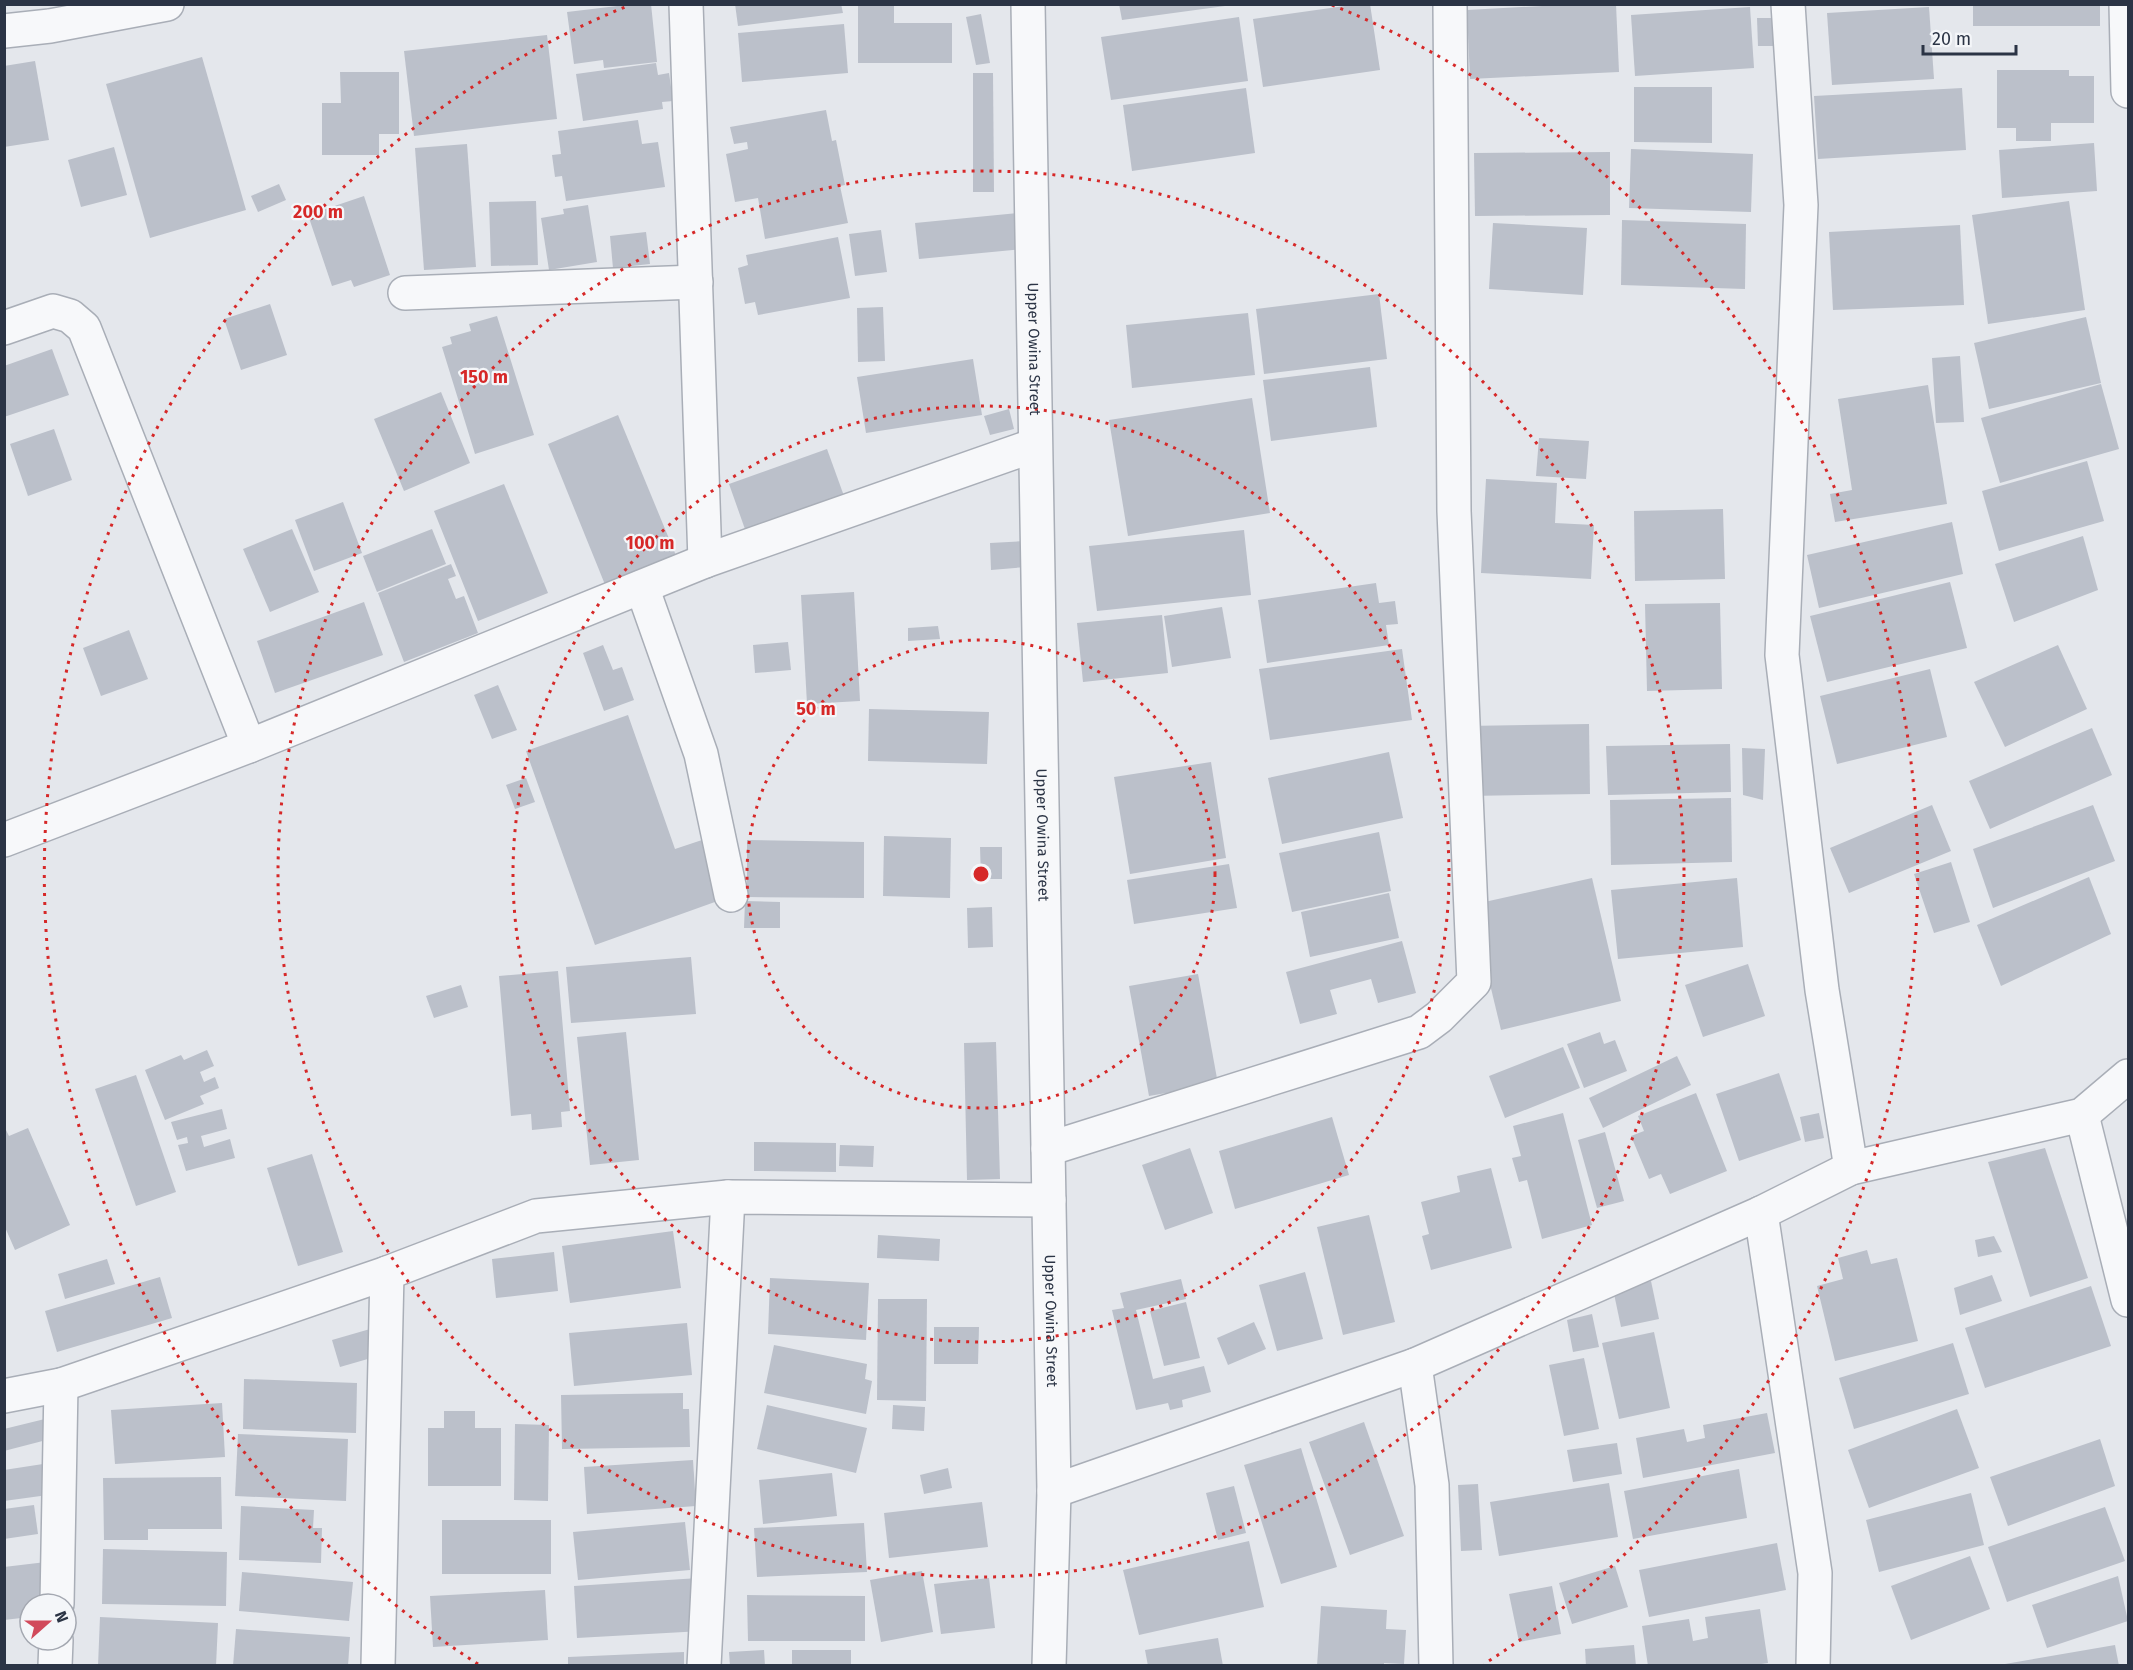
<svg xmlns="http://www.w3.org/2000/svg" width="2133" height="1670" font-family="'Fira Sans',sans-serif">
<rect width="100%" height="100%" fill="#e4e7ec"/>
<g fill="#bbc0ca">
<polygon points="634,4 651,4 657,62 604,68 603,60 574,64 567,12"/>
<polygon points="735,4 841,4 843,13 738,26"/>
<polygon points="858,4 894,4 894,23 952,23 952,63 858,63"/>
<polygon points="1119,4 1225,4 1225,6 1122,20"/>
<polygon points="1359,4 1370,4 1380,70 1263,87 1253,19"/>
<polygon points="1579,4 1616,4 1619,72 1470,79 1467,10"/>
<rect x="1973" y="4" width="127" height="22"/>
<polygon points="1750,7 1754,68 1635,76 1631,15"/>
<polygon points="1929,7 1934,79 1832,85 1827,13"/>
<polygon points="981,14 990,63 976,65 966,17"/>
<polygon points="1239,17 1248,81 1111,100 1101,37"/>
<polygon points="1757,18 1773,18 1773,46 1758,46"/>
<polygon points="844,24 848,73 742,82 738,33"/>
<polygon points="547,35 557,119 414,136 404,51"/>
<polygon points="202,57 246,210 150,238 106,84"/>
<polygon points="35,61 49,140 4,147 4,66"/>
<polygon points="656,63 658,75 669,73 673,101 662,102 663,109 583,121 576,74"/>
<polygon points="1997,70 2069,70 2069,76 2094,76 2094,123 2051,123 2051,141 2016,141 2016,128 1997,128"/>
<polygon points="340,72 399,72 399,134 379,134 379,155 322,155 322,103 341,103"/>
<polygon points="973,73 993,73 994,192 973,192"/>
<polygon points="1634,87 1712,87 1712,143 1634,142"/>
<polygon points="1246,88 1255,153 1132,171 1123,105"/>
<polygon points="1962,88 1966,150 1818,159 1814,96"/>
<polygon points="826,110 832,141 836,140 845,185 840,186 848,223 765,239 758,198 735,202 726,154 748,149 747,142 734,144 730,127"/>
<polygon points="638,120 642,144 658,142 665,187 566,201 562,176 555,177 552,155 561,154 558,131"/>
<polygon points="2094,143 2097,191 2002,198 1999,150"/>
<polygon points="467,144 476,267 424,270 415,148"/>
<polygon points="114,147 127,195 81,207 68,160"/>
<polygon points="1631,149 1753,154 1751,212 1629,208"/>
<polygon points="1610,152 1610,215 1475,216 1474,153"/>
<polygon points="279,184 286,200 258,212 251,196"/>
<polygon points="364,196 390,275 354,287 351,280 332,286 308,215"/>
<polygon points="536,201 538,265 491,266 489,202"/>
<polygon points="2069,201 2085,310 1988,324 1972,215"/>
<polygon points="588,205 597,262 549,270 541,218 564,214 563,209"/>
<polygon points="1019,213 1023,249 919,259 915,223"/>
<polygon points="1622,220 1746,224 1745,289 1621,285"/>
<polygon points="1493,223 1587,228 1583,295 1489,289"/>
<polygon points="1960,225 1964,305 1833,310 1829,232"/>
<polygon points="881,230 887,272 855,276 849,234"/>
<polygon points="646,232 650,264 613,268 610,236"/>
<polygon points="838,237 850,298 758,315 755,302 745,304 738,268 748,265 746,255"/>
<polygon points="1379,294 1387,359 1264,374 1256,309"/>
<polygon points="270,304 287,355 241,370 224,319"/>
<polygon points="883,307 885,361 858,362 857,308"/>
<polygon points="1248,313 1255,375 1132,388 1126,325"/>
<polygon points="497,316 534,435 475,454 442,347 452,344 450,337 471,331 469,324"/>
<polygon points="2086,317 2101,383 1989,409 1974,343"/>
<polygon points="52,349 69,395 4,417 4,366"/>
<polygon points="1960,356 1964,422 1936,423 1932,358"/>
<polygon points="973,359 982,415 866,433 857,377"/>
<polygon points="1370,367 1377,427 1271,441 1263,380"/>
<polygon points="2101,384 2119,449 2000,483 1981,418"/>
<polygon points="1928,385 1947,504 1835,522 1830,494 1852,490 1838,399"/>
<polygon points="441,392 470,463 404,491 374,419"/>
<polygon points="1252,398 1270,513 1128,536 1109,420"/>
<polygon points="1009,409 1014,429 990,435 984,416"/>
<polygon points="618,415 677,558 606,587 548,444"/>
<polygon points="54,429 72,480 28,496 10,444"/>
<polygon points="1539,438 1589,441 1586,479 1536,476"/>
<polygon points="827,449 844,496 746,532 729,484"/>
<polygon points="2087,461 2104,521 1999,551 1982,491"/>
<polygon points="1486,479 1557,483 1555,523 1594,525 1591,579 1481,573"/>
<polygon points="504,484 548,593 478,621 434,511"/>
<polygon points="343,502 362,553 314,571 295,520"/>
<polygon points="1723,509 1725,579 1635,581 1634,511"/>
<polygon points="1952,522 1963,574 1819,608 1807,555"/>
<polygon points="292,529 319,592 270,612 243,549"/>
<polygon points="432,529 446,564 377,592 363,556"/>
<polygon points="1244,530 1251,595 1097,611 1089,546"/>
<polygon points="2083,536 2098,590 2014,622 1995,564"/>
<polygon points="1025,541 1026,567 991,570 990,543"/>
<polygon points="451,564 456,576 448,579 456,599 464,596 478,633 404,662 378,593"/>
<polygon points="1950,582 1967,648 1827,682 1810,616"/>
<polygon points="1376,583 1379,603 1395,601 1398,624 1386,625 1389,645 1267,663 1258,600"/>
<polygon points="854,592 860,701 807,704 801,595"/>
<polygon points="364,602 383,655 275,693 257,641"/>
<polygon points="1720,603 1722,689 1647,691 1645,604"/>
<polygon points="1222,607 1231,658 1172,667 1164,616"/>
<polygon points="1162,615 1168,673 1083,682 1077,623"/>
<polygon points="938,626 940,639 908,641 908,628"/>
<polygon points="129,630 148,679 101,696 83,648"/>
<polygon points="788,642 791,670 755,673 753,645"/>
<polygon points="603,645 613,670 622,667 634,700 604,711 583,653"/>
<polygon points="2058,645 2087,709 2005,747 1974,682"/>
<polygon points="1402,649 1412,720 1270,740 1259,669"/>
<polygon points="1930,669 1947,737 1837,764 1820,696"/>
<polygon points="498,685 517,730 492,739 474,695"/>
<polygon points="869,709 989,712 987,764 868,761"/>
<polygon points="628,715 675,849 705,839 726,898 595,945 526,751"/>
<polygon points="1589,724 1590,794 1468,796 1466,726"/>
<polygon points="2092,728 2112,775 1990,829 1969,781"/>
<polygon points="1730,744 1731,792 1608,795 1606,746"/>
<polygon points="1742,748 1765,749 1763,800 1743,795"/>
<polygon points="1389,752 1403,818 1282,844 1268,778"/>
<polygon points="1211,762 1226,858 1130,874 1114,777"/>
<polygon points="526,778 535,802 515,809 506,785"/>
<polygon points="1731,798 1732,862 1611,865 1610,800"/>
<polygon points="1932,805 1951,851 1849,893 1830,848"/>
<polygon points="2093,805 2115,861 1993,908 1973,849"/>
<polygon points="1379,832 1391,891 1292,912 1279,853"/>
<polygon points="884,836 951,838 950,898 883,896"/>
<polygon points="747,840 864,842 864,898 747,897"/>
<polygon points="980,847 1002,847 1002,879 981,879"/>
<polygon points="1951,862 1970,922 1934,933 1914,874"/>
<polygon points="1229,864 1237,908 1134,924 1127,880"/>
<polygon points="2089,877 2111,934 2001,986 1977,925"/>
<polygon points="1592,878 1621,1001 1501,1030 1471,905"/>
<polygon points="1737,878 1743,947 1618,959 1611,890"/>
<polygon points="1389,893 1399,938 1310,957 1301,912"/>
<polygon points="745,901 780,902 780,928 744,928"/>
<polygon points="992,907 993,947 968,948 967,908"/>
<polygon points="1402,941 1416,993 1378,1003 1371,979 1330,990 1337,1014 1300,1024 1286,972"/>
<polygon points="691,957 696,1014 571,1023 566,967"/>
<polygon points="1748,964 1765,1016 1703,1037 1685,985"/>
<polygon points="558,971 570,1111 561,1112 562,1127 532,1130 531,1114 511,1116 499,976"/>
<polygon points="1198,974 1218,1084 1149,1096 1129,986"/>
<polygon points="461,985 468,1007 434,1018 426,996"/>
<polygon points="626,1032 639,1160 590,1165 577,1037"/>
<polygon points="1600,1032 1604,1044 1615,1040 1627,1071 1584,1088 1567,1044"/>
<polygon points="996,1042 1000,1179 967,1180 964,1043"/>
<polygon points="1563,1047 1580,1088 1505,1118 1489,1076"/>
<polygon points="207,1050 214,1066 200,1072 204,1082 215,1077 219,1088 200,1096 204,1104 165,1120 145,1070 181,1055 184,1060"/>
<polygon points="1677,1056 1691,1085 1603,1128 1589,1098"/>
<polygon points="1779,1073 1801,1140 1739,1161 1716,1094"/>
<polygon points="136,1075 176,1192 136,1206 95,1089"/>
<polygon points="1696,1093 1727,1171 1670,1194 1661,1174 1649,1179 1631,1136 1644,1131 1638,1116"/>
<polygon points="222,1109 227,1129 201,1136 204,1147 230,1139 235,1158 186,1171 178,1145 188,1143 187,1137 177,1140 171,1122"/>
<polygon points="1563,1113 1592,1225 1542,1239 1527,1180 1519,1182 1512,1158 1521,1156 1513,1126"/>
<polygon points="1819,1113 1824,1138 1805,1142 1800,1117"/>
<polygon points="1332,1117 1349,1175 1235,1209 1219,1151"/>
<polygon points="4,1126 9,1136 28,1128 70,1225 15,1250 4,1225"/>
<polygon points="1605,1132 1624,1201 1597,1208 1578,1140"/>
<polygon points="754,1142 836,1143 836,1172 754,1171"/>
<polygon points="840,1145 874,1146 873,1167 839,1166"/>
<polygon points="1190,1148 1213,1213 1165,1230 1142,1165"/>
<polygon points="2045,1148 2088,1278 2030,1297 1988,1162"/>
<polygon points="312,1154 343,1252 298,1266 267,1168"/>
<polygon points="1491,1168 1512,1248 1431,1270 1422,1236 1429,1234 1421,1202 1460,1192 1457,1176"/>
<polygon points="1369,1215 1395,1322 1343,1335 1317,1227"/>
<polygon points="673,1231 681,1288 570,1303 562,1246"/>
<polygon points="878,1235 940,1239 939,1261 877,1258"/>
<polygon points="1994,1236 2002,1252 1978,1257 1975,1240"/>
<polygon points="1867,1250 1871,1264 1897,1258 1918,1341 1835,1361 1817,1286 1843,1279 1838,1258"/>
<polygon points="554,1252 558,1291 496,1298 492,1259"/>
<polygon points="107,1259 115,1284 65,1299 58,1274"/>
<polygon points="1305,1272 1323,1339 1277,1351 1259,1285"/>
<polygon points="1992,1275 2002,1301 1960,1315 1954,1288"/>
<polygon points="160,1277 172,1318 57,1352 45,1311"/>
<polygon points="770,1278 869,1283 866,1340 768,1334"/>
<polygon points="1181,1279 1186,1299 1136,1310 1153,1379 1204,1366 1211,1392 1182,1400 1183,1407 1170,1410 1168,1403 1136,1410 1112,1310 1124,1308 1120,1293"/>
<polygon points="1651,1281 1659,1319 1621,1327 1613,1289"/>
<polygon points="2091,1286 2111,1346 1985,1388 1965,1328"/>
<polygon points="878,1299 927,1299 926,1401 877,1400"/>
<polygon points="1186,1302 1200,1358 1164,1366 1150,1311"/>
<polygon points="1592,1314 1599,1347 1573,1352 1567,1320"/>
<polygon points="1254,1322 1266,1349 1228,1365 1217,1338"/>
<polygon points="687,1323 692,1375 574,1386 569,1333"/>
<polygon points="377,1327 385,1354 340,1367 332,1340"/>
<polygon points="934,1327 979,1327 978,1364 934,1364"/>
<polygon points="1654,1332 1670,1408 1619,1419 1602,1343"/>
<polygon points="1953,1343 1969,1394 1854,1429 1839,1378"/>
<polygon points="774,1345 867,1364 865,1379 872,1381 866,1414 764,1393"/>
<polygon points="1584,1358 1599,1429 1564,1436 1549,1365"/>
<polygon points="244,1379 357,1383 356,1433 243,1429"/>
<polygon points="683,1393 683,1409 689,1409 690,1447 562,1449 561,1395"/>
<polygon points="222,1403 225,1457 115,1464 111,1410"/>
<polygon points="767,1405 867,1428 856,1473 757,1449"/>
<polygon points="893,1405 925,1407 924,1431 892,1429"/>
<polygon points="1957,1409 1979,1468 1869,1508 1848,1450"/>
<polygon points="444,1411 475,1411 475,1428 501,1428 501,1486 428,1486 428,1428 444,1428"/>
<polygon points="1767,1413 1775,1453 1643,1478 1636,1438 1684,1429 1687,1442 1705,1438 1703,1425"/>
<polygon points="53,1417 58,1437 4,1451 4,1429"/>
<polygon points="1364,1422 1404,1536 1350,1555 1309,1442"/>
<polygon points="515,1424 549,1425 548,1501 514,1500"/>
<polygon points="238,1434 348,1439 346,1501 235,1496"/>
<polygon points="2100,1439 2115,1486 2008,1526 1990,1477"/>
<polygon points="1617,1443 1622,1474 1573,1482 1567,1450"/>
<polygon points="1301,1448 1337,1567 1281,1584 1244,1465"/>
<polygon points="693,1460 696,1506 587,1514 584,1467"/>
<polygon points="43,1464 48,1495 4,1501 4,1470"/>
<polygon points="948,1468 952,1488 924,1494 920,1475"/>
<polygon points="1739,1469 1747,1518 1633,1539 1624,1491"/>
<polygon points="832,1473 837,1516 763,1524 759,1480"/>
<polygon points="221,1477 222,1529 148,1529 148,1540 104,1540 103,1478"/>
<polygon points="1609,1483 1618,1537 1499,1556 1490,1502"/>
<polygon points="1478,1484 1482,1550 1461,1551 1458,1485"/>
<polygon points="1234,1486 1246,1533 1218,1540 1206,1493"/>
<polygon points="1971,1493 1984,1545 1879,1572 1866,1520"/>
<polygon points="982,1502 988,1547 889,1558 884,1513"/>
<polygon points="34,1505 38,1534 4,1539 4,1509"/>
<polygon points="241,1506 314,1510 313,1528 322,1528 321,1563 239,1560"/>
<polygon points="2105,1507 2125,1561 2007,1602 1988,1547"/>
<rect x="442" y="1520" width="109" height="54"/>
<polygon points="685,1522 690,1570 578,1580 573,1532"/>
<polygon points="864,1523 867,1572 757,1577 754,1528"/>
<polygon points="1249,1541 1264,1607 1139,1635 1123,1570"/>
<polygon points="1777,1543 1786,1590 1649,1617 1639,1570"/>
<polygon points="103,1549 227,1552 226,1606 102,1604"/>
<polygon points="1970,1556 1990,1609 1911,1640 1891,1586"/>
<polygon points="46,1562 51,1604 30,1604 30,1617 4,1620 4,1567"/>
<polygon points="1615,1566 1628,1607 1572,1624 1559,1583"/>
<polygon points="922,1571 933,1632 881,1642 870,1580"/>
<polygon points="242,1572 353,1582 349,1621 239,1611"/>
<polygon points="2118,1576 2128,1621 2047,1648 2032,1605"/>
<polygon points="699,1578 702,1631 577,1638 574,1586"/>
<polygon points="989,1578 995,1628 941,1634 934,1584"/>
<polygon points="1552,1586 1561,1634 1519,1642 1509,1594"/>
<polygon points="545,1590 548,1640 433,1647 430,1596"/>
<polygon points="747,1595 865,1596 865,1641 748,1641"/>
<polygon points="1321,1606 1387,1610 1386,1629 1406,1630 1404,1664 1384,1663 1384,1666 1317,1666"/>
<polygon points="1760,1609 1768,1663 1748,1666 1648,1666 1642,1626 1689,1619 1693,1641 1708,1638 1705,1617"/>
<polygon points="100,1617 218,1623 216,1666 98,1666"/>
<polygon points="236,1629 350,1637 348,1666 233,1666"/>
<polygon points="1218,1638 1223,1666 1148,1666 1145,1650"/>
<polygon points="1634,1645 1636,1666 1586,1666 1585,1649"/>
<polygon points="2115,1645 2119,1666 2005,1666 2005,1664"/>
<polygon points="764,1650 765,1666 730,1666 729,1652"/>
<rect x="792" y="1650" width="59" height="16"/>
<polygon points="684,1652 684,1666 568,1666 568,1657"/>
</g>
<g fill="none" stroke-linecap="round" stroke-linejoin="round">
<g stroke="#a9aeb7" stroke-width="36">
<g id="minor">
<polyline points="686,4 705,561"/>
<path id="s1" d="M 1028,4 L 1054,1491 L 1049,1666"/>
<polyline points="1788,4 1801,205 1782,655 1822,990 1851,1168"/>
<polyline points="2126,4 2128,91"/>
<polyline points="4,31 50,26 167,4"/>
<polyline points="405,293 696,282"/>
<polyline points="4,328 53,311 70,316 84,328 249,746"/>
<polyline points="642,587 701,754 731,895"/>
<polyline points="4,840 249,746 705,561 1035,445"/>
<polyline points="2082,1115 2128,1300"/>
<polyline points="1048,1149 1419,1032 1439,1017 1474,982 1454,511 1450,4"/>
<polyline points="1761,1213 1815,1573 1813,1666"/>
<polyline points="1415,1365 1432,1485 1436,1666"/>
<polyline points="4,1396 61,1385 387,1273 536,1216 728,1197 1049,1200"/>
<polyline points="1054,1491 1415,1365 1761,1213 1851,1168 2082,1115 2128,1076"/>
<polyline points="57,1604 61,1385"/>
<polyline points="55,1666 56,1640"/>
<polyline points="378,1666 387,1273"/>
<polyline points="704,1666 728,1197"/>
</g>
</g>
<use href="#minor" stroke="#f7f8fa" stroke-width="33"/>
</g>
<g fill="none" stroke="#d62828" stroke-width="3" stroke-dasharray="3 6">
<circle cx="981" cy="874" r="234"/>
<circle cx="981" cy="874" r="468"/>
<circle cx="981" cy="874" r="703"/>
<path d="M478 1664A937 937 0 0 1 630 5M1332 5A937 937 0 0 1 1484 1664"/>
</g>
<g text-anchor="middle" stroke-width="4.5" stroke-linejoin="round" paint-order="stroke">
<g font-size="15" fill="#2b3445" stroke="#f4f6f9">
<text dy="5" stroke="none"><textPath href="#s1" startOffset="345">Upper Owina Street</textPath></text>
<text dy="5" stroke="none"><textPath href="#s1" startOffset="831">Upper Owina Street</textPath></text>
<text dy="5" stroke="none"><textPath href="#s1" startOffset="1317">Upper Owina Street</textPath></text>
</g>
</g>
<circle cx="981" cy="874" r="9" fill="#d62828" stroke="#f4f6f9" stroke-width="3"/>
<g font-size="18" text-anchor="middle" font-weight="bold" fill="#d62828" stroke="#f4f6f9" stroke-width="4.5" stroke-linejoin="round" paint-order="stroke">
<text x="318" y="218">200 m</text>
<text x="484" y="383">150 m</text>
<text x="650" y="549">100 m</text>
<text x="816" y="715">50 m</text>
</g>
<rect width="2133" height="1670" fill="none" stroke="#2b3445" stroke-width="12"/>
<g transform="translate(48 1622) rotate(69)"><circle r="28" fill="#f4f6f9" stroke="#a4a8b1" stroke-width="1.5"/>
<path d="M0-4.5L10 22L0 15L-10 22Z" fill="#d1495b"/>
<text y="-9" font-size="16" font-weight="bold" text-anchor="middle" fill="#2b3445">N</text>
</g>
<path d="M1923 45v9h93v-9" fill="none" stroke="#2b3445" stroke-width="3"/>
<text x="1932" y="45" font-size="18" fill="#2b3445" stroke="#f4f6f9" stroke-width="4.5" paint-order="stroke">20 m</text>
</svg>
